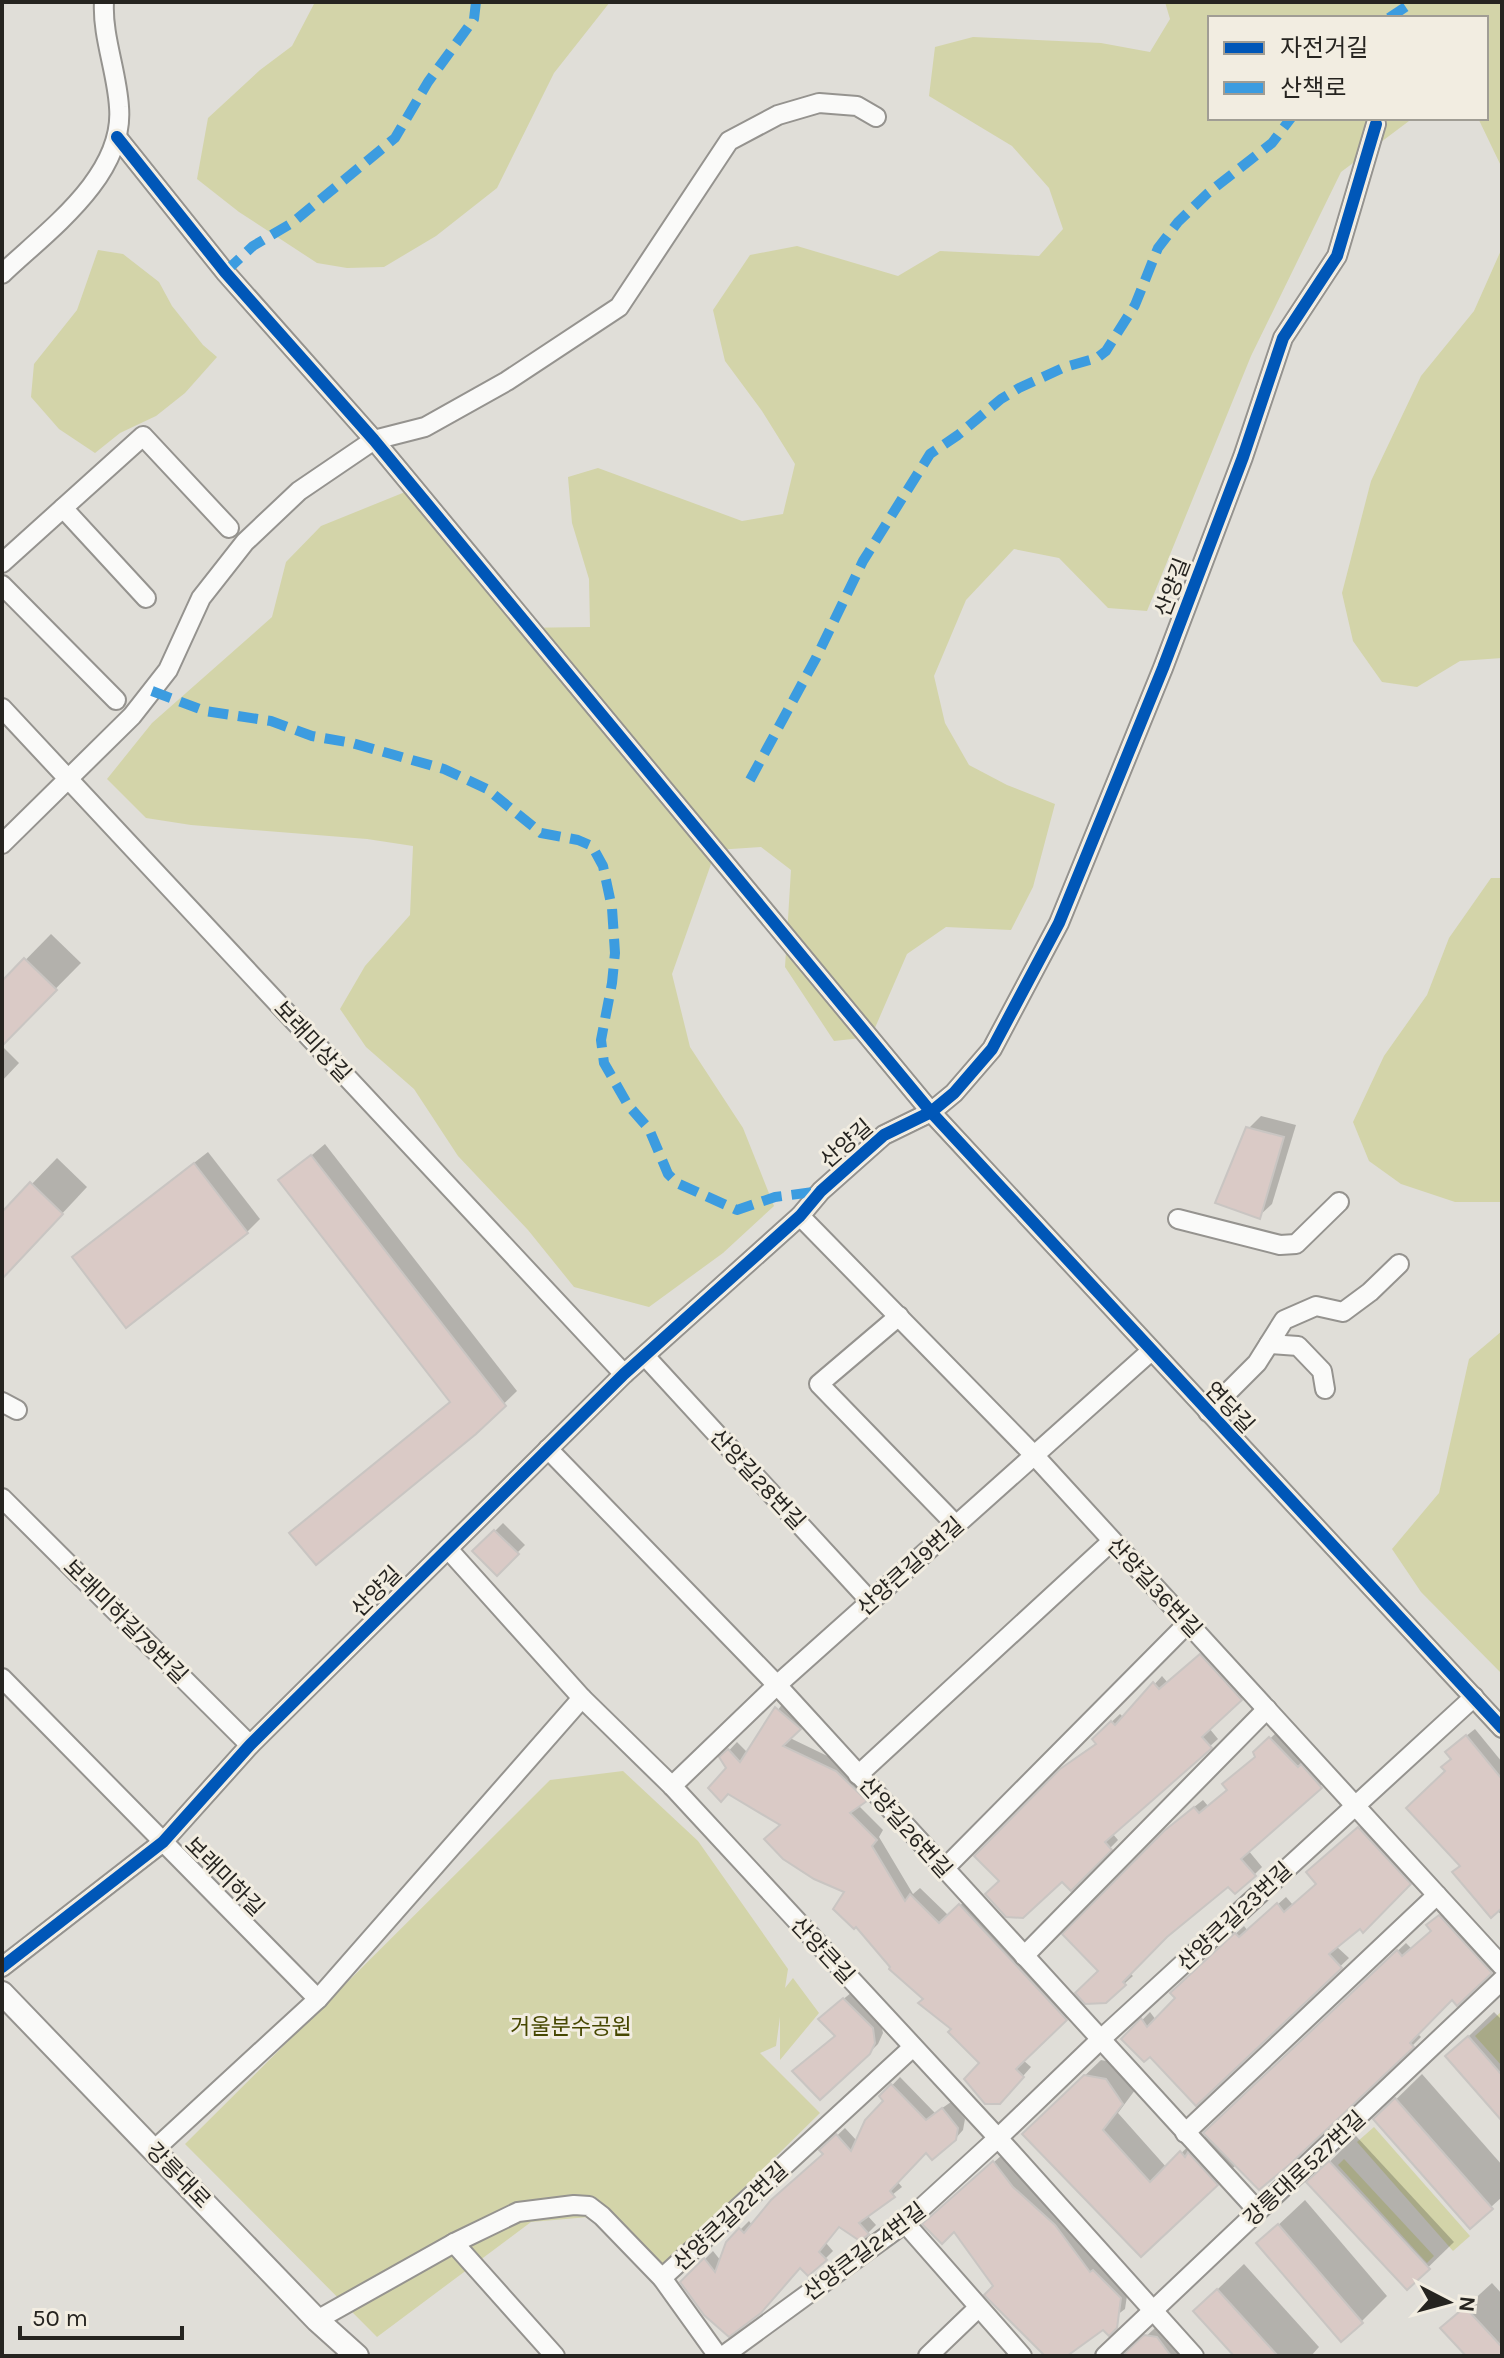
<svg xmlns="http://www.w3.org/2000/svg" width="1504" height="2358" font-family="Karla,'Noto Sans KR',sans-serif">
<rect width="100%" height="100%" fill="#e0ded8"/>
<g fill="#d3d4a9">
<polygon points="315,2 610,2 554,73 497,188 436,236 384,267 347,268 317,263 239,212 197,179 208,118 260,70 292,46"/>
<polygon points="1165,2 1502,2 1502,168 1478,118 1486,118 1486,18 1210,18 1210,118 1413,118 1341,172 1251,356 1147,611 1108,608 1059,558 1014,549 966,600 934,676 945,723 969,765 1007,785 1055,804 1033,887 1011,930 946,927 907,954 871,1037 834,1041 785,967 791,870 761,847 716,850 672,974 690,1047 743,1128 774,1206 723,1253 649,1307 574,1287 528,1230 458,1156 414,1089 366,1047 340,1009 365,966 410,915 413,846 367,839 191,825 146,818 107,779 152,723 272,617 286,562 321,526 410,490 486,581 516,628 590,627 589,579 572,523 568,477 598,468 742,521 783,514 795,464 762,411 725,361 713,310 750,255 797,246 898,276 940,251 1039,256 1063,229 1049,188 1012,146 929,96 935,47 973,37 1101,43 1150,52 1170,19"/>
<polygon points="1502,248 1502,658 1460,661 1417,687 1382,682 1353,641 1342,593 1371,481 1421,376 1474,311"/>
<polygon points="98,250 123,254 159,282 172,306 203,345 217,357 185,393 156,416 120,433 95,453 59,429 31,397 34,364 77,310"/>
<polygon points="1491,878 1502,878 1502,1202 1455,1202 1401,1184 1369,1161 1353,1122 1384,1056 1427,995 1449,938"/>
<polygon points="1502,1331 1502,1674 1421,1592 1392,1549 1439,1493 1469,1359"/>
<polygon points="623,1771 698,1841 788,1969 785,1988 793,1978 819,2013 780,2060 780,2017 776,2046 760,2053 820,2113 658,2272 589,2217 531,2222 377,2337 185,2144 550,1780"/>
<polygon points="1502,2011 1502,2066 1475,2036"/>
<polygon points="1374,2127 1470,2236 1453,2251 1357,2142"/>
<polygon points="1344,2159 1434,2256 1427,2263 1338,2165"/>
</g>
<g fill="#0003">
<polygon points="51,934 81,963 2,1043 2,984"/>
<polygon points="2,1046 19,1063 2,1081"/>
<polygon points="1261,1116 1296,1125 1272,1204 1259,1216 1248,1129"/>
<polygon points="325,1144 517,1391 475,1432 305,1520 452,1400 281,1181"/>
<polygon points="208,1152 260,1219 247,1232 75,1257 88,1245"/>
<polygon points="57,1158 87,1187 2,1278 2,1215"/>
<polygon points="503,1523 525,1545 497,1573 475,1551"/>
<polygon points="1209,1647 1249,1691 1209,1728 1218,1739 1112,1833 1118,1840 1071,1888 1062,1879 1002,1881 977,1856 1071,1761 1098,1742 1102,1731 1120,1714 1124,1718 1162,1676 1168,1683"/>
<polygon points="785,1700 808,1720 790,1738 844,1764 873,1792 858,1805 883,1830 879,1837 913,1894 920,1888 949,1916 968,1898 1074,2011 1023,2060 1031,2067 1008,2093 926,1999 847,1891 729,1769 722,1758 737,1742 748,1753"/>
<polygon points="1475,1729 1502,1762 1502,1916 1462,1865 1447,1771 1456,1744"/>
<polygon points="1279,1730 1329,1778 1248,1850 1262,1867 1254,1875 1229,1884 1167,1935 1130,1973 1133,1976 1105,2001 1100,1971 1174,1823 1203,1800 1208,1806 1229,1789 1257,1756 1255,1753"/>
<polygon points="1368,1821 1418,1875 1364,1930 1360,1926 1336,1946 1349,1958 1196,2103 1150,2054 1124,2039 1150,2012 1156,2020 1178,1998 1181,1985 1244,1926 1248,1931 1286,1897 1293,1905 1319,1883 1317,1864"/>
<polygon points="1448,1908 1499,1963 1457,2003 1453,1997 1417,2033 1421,2037 1412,2046 1235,2166 1141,2254 1024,2134 1101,2060 1122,2064 1138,2086 1118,2113 1167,2168 1197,2137 1201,2142 1214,2125 1406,1943 1412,1949 1433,1930 1437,1917"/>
<polygon points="852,1992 880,2020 883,2033 878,2044 869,2053 837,2035 829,2011"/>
<polygon points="1494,2012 1502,2020 1502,2118 1448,2056"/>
<polygon points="1422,2074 1502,2165 1502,2197 1491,2207 1376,2119"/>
<polygon points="900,2077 935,2113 951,2102 965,2119 963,2130 955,2139 927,2151 897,2181 902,2187 867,2215 876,2225 868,2233 840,2225 826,2243 833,2251 825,2259 801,2266 682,2282 713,2251 721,2261 728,2243 741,2229 749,2221 752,2225 825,2154 822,2150 845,2128 857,2141 886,2101 882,2096"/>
<polygon points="1356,2136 1454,2242 1407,2288 1309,2182"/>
<polygon points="1002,2155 1021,2179 1063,2218 1099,2266 1102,2263 1128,2289 1125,2309 1063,2356 1048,2356 955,2229 933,2216"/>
<polygon points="1305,2200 1387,2296 1361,2322 1259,2243"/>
<polygon points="1244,2264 1319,2347 1311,2356 1237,2356 1195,2311"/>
<polygon points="1492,2283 1502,2294 1502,2356 1469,2356 1443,2328"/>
<polygon points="1155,2328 1165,2330 1186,2356 1125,2356"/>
</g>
<g fill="#dacac6" stroke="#c9c5c2" stroke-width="2">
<polygon points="24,958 57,990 2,1046 2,981"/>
<polygon points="1246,1127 1284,1137 1260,1219 1215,1203"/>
<polygon points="311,1155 506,1406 476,1434 316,1565 289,1533 450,1402 278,1180"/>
<polygon points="194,1163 248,1233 126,1328 72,1257"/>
<polygon points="30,1182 63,1214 2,1279 2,1212"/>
<polygon points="494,1530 519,1554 497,1576 472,1551"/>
<polygon points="1200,1654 1242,1700 1202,1737 1212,1748 1105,1842 1112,1850 1071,1891 1062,1882 1023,1918 1006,1917 985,1894 999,1881 974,1856 1060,1769 1096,1744 1092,1739 1111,1721 1115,1725 1153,1682 1159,1689"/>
<polygon points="775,1707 801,1729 783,1746 836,1771 867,1801 850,1813 877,1840 872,1846 905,1901 910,1894 939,1923 959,1904 1067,2020 1016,2069 1024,2077 1000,2104 985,2104 964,2079 979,2063 948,2032 951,2029 918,2003 923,1999 889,1969 890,1967 856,1927 854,1929 833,1909 844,1892 814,1879 783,1859 764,1839 780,1825 728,1794 721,1802 708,1788 726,1768 719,1757 728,1749 740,1762"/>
<polygon points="1466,1735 1502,1779 1502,1908 1491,1918 1452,1872 1460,1866 1406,1808 1445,1771 1441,1767 1451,1759 1445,1752"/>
<polygon points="1269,1737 1298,1767 1301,1764 1322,1788 1241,1859 1256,1876 1235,1894 1228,1887 1167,1937 1123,1982 1126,1985 1106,2003 1085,2004 1075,1993 1098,1971 1062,1934 1164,1831 1194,1807 1199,1813 1227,1790 1222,1784 1255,1757 1253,1752"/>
<polygon points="1358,1827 1411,1884 1363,1933 1360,1929 1329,1954 1342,1968 1196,2106 1150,2057 1144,2062 1121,2039 1141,2018 1147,2027 1175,1998 1170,1993 1235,1933 1239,1937 1277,1903 1284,1912 1316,1884 1306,1872"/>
<polygon points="1439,1915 1492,1973 1457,2006 1452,2000 1410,2043 1414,2047 1289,2165 1259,2190 1203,2133 1397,1950 1402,1956 1431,1931 1426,1925"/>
<polygon points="843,1998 873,2028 875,2043 870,2054 820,2100 792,2071 835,2036 818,2019"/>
<polygon points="1468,2036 1502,2075 1502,2121 1445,2056"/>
<polygon points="1084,2075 1106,2079 1123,2104 1103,2130 1150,2182 1180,2151 1185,2157 1188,2152 1218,2185 1141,2257 1022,2134"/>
<polygon points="891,2084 926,2120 942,2108 958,2128 956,2140 932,2160 926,2153 890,2191 895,2197 859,2223 869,2234 860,2241 839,2227 819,2252 827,2260 808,2276 800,2268 761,2313 729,2337 704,2315 680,2282 704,2258 715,2272 726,2242 739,2228 744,2233 771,2200 823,2154 819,2150 836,2134 851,2151 865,2120 883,2101 879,2096"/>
<polygon points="1395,2098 1493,2209 1470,2229 1373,2119"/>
<polygon points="993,2161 1013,2187 1055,2225 1090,2272 1093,2270 1121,2298 1117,2328 1109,2336 1103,2330 1067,2356 1045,2356 984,2295 993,2286 954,2232 942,2244 922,2224"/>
<polygon points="1329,2161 1430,2269 1407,2290 1306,2182"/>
<polygon points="1278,2224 1363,2323 1341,2342 1256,2243"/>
<polygon points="1217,2289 1278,2356 1234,2356 1193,2311"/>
<polygon points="1465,2307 1502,2347 1502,2356 1466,2356 1440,2328"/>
<polygon points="1144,2335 1157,2337 1171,2356 1126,2356 1124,2354"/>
</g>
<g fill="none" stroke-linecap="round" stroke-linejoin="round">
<g stroke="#95938f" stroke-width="22">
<g id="minor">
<polyline points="117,137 225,272 374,440 931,1112 1502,1728"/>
<path d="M 2,274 C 47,231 125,176 119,107 C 117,72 102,36 104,2"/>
<polyline points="63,508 146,598"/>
<polyline points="2,563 143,436 229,528"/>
<polyline points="2,585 116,700"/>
<polyline points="2,708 624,1374"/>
<polyline points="2,844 132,716 168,670 201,598 245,542 299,491 374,440 425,427 507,381 619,307 729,141 778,115 819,103 857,106 876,117"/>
<polyline points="800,1216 1034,1455 1502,1966"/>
<polyline points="1178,1219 1280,1245 1296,1244 1339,1202"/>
<polyline points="899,1316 819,1384 956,1525"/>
<polyline points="1269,1344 1298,1346 1322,1371 1325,1389"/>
<polyline points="645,1356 870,1601"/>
<polyline points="2,1402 17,1410"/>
<polyline points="1208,1412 1257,1363 1284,1320 1316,1306 1343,1312 1370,1292 1399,1264"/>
<polyline points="548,1449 777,1685 1257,2210"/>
<polyline points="2,1498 250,1745"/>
<polyline points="448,1549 582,1698 672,1786 998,2138 1194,2356"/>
<polyline points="2,1678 318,1999"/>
<polyline points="858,1775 1112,1541"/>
<polyline points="672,1786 777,1685 1151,1351"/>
<polyline points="944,1869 1188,1623"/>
<polyline points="1024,1956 1267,1709"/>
<polyline points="2,1967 163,1842 250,1745 624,1374 800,1216 821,1191 884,1135 931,1112 954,1093 992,1049 1059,923 1163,668 1243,457 1283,338 1337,256 1376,124"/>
<polyline points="1185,2133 1437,1895"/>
<polyline points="155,2149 318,1999 582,1698"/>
<polyline points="905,2223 1022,2356"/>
<polyline points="454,2243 555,2356"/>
<polyline points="662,2278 913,2047"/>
<polyline points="317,2320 454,2243 518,2212 574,2205 589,2206 602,2216 662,2278 718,2356"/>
<polyline points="723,2356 905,2223 998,2138 1100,2040 1474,1697"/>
<polyline points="928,2356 978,2308"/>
<polyline points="1105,2356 1502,1980"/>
</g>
</g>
<g stroke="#95938f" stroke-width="26">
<polyline id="tertiary" points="2,1993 317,2320 357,2356"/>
</g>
<use href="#minor" stroke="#fafaf9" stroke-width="18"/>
<use href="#tertiary" stroke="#fafaf9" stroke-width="22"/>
<g stroke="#3c9ce0" stroke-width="10" stroke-dasharray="20 10" stroke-linecap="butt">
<polyline points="1389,18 1413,2"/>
<polyline points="225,272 253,246 292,223 395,138 428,82 474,19 476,2"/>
<polyline points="152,691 205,711 271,721 312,736 352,743 444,769 487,789 541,833 578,840 592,846 603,866 612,908 615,953 612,983 601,1040 604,1063 628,1105 649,1129 668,1174 677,1183 737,1210 775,1197 821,1191"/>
<polyline points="750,780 816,658 863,561 930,454 958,435 1001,399 1019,388 1065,367 1097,358 1106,351 1135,305 1158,248 1178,222 1208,193 1272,143 1291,118"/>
</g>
<g stroke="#f2ede1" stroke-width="17">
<g id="cycleway">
<polyline points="117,137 225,272 374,440 931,1112 1502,1728"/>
<polyline points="2,1967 163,1842 250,1745 624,1374 800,1216 821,1191 884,1135 931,1112 954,1093 992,1049 1059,923 1163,668 1243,457 1283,338 1337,256 1376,124"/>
</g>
</g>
<use href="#cycleway" stroke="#0057b8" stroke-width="12"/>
</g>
<g text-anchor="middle" stroke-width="6" stroke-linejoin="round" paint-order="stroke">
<g font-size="22" fill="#262420" stroke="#f2ede1">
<text transform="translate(1172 587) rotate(-69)" y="8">산양길</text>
<text transform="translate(313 1041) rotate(47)" y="8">보래미상길</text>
<text transform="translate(846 1143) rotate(-41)" y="8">산양길</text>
<text transform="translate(1230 1407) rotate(47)" y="8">연당길</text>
<text transform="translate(758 1479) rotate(47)" y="8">산양길28번길</text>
<text transform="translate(910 1566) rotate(-42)" y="8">산양큰길9번길</text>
<text transform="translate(1155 1587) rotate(47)" y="8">산양길36번길</text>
<text transform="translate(376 1591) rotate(-45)" y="8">산양길</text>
<text transform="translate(126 1621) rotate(45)" y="8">보래미하길79번길</text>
<text transform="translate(906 1827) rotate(48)" y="8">산양길26번길</text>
<text transform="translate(225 1876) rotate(45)" y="8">보래미하길</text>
<text transform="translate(1234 1916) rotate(-43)" y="8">산양큰길23번길</text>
<text transform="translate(823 1950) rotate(47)" y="8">산양큰길</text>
<text transform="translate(1304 2168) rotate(-43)" y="8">강릉대로527번길</text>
<text transform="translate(179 2175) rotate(46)" y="8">강릉대로</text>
<text transform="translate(730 2216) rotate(-43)" y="8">산양큰길22번길</text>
<text transform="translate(864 2251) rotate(-37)" y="8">산양큰길24번길</text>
</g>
<g font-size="22" fill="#464700" stroke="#f2ede1">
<text x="571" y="2034">거울분수공원</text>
</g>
</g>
<rect width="1504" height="2358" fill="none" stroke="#262420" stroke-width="8"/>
<rect x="1208" y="16" width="280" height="104" fill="#f2ede1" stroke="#a09d94" stroke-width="2"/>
<rect x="1224" y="42" width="40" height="12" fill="#0057b8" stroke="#a09d94" stroke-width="2"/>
<text x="1280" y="56" font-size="24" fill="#262420">자전거길</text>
<rect x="1224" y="82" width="40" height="12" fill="#3c9ce0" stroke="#a09d94" stroke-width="2"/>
<text x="1280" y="96" font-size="24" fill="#262420">산책로</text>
<g transform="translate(1448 2302) rotate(96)" stroke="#f2ede1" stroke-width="6" paint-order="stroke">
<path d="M0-6L14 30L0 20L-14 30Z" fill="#262420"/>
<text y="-12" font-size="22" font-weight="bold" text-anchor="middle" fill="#262420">N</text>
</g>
<path d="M20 2326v12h162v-12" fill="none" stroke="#262420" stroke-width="4"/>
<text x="32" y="2326" font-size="24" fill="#262420" stroke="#f2ede1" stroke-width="6" paint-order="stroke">50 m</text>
</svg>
